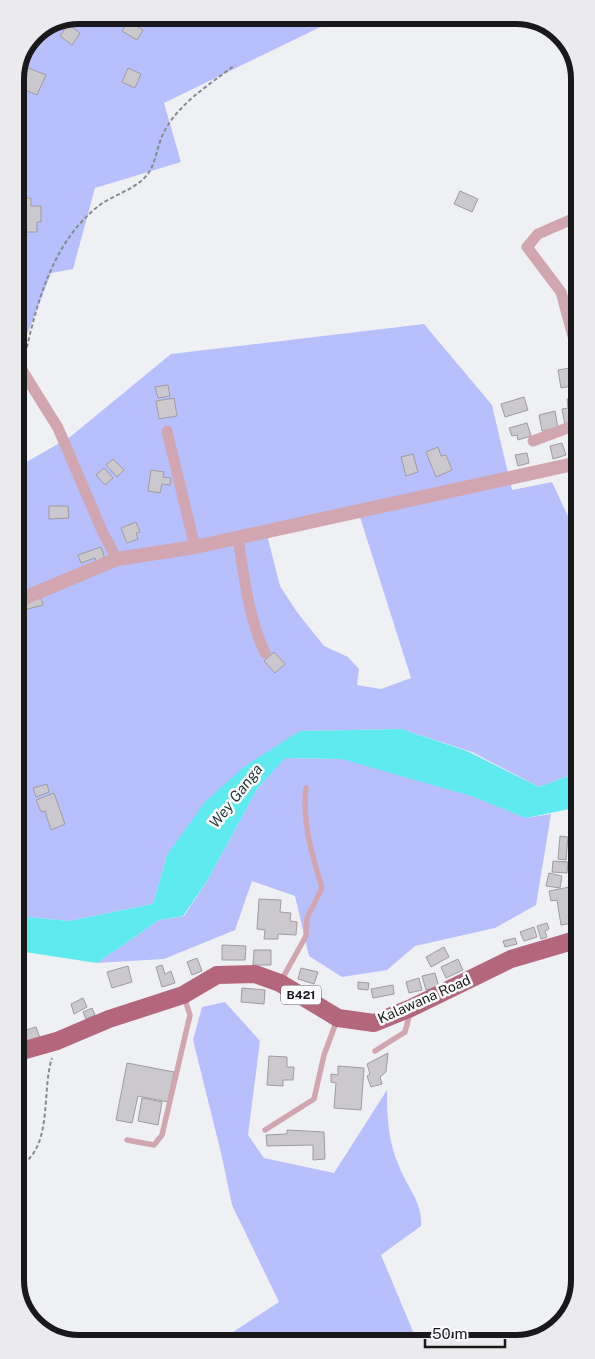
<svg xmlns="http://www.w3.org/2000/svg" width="595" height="1359" font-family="'Public Sans',sans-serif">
<rect width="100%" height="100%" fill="#eff0f4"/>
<g fill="#b7c0fc" fill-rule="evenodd">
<polygon points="79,15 341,17 164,103 181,162 95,188 73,269 51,273 16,363 19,332 16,331 15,75 34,33"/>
<path d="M 424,324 L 492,405 L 512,490 L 552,482 L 573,527 L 578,528 L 579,772 L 539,787 L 472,752 L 401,729 L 300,731 L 167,855 L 153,904 L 69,921 L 17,916 L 16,468 L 70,437 L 171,354 ZM 359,514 L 411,678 L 381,689 L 357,685 L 359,669 L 348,657 L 324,646 L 297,612 L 280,586 L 266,531 Z"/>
<polygon points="284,758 345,759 475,797 526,818 551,814 536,905 495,928 415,946 387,970 342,977 309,956 295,896 252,881 235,930 164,959 97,963 159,920 184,916 207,881 257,789"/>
<path d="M 225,1002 L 260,1041 L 248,1135 L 264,1158 L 334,1173 L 387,1090 C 387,1117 388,1141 399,1166 C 407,1187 423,1203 421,1226 L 381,1255 L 417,1341 L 216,1343 L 279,1302 L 232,1205 L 222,1157 L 193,1040 L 202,1007 Z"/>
</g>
<polygon fill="#5feaf0" points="401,729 467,751 539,787 579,772 579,807 526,818 471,796 342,759 285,758 257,789 207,881 183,916 159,920 97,963 18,951 17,916 69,921 153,904 167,855 205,802 245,766 300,731"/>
<g fill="#cbc9cd" stroke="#9e9c9f">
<polygon points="128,21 143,30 137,40 122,31"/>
<polygon points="68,24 80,33 72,45 60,36"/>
<polygon points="23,66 46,75 37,95 15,86"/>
<polygon points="128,68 141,74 135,88 122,82"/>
<polygon points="460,191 478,199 472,212 454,204"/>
<polygon points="17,198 31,198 31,206 41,206 41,222 37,222 37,232 17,232"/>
<polygon points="16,263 23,267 16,280"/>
<polygon points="570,368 571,373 577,372 577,385 561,388 558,370"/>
<polygon points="168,385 170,396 158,398 155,387"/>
<polygon points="524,397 528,410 505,417 501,404"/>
<polygon points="577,397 578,423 565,425 562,409 568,408 567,399"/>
<polygon points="174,398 177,416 159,419 156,401"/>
<polygon points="555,411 558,428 542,431 539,415"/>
<polygon points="527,423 531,436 518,440 517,435 512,436 509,428"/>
<polygon points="562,443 566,455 553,459 550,446"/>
<polygon points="438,447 441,456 446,455 452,470 436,477 426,452"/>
<polygon points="527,453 529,463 518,466 515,455"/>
<polygon points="413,454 418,472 406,476 401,457"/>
<polygon points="113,459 124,470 117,477 106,465"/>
<polygon points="104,468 113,478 105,485 96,475"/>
<polygon points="151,470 164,472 163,477 171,478 170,485 162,484 160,493 148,491"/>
<polygon points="49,506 68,506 69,518 49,519"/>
<polygon points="136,522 140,532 136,533 138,539 127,543 121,528"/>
<polygon points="101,547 105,559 96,562 95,558 81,563 78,555"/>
<polygon points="41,598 43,605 24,610 22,603"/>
<polygon points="17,623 19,623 23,637 17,639"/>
<polygon points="274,652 285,664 275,673 264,661"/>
<polygon points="47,784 49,792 36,797 33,788"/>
<polygon points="54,793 65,824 51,830 45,811 41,812 36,800"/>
<polygon points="560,836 568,837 566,860 558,859"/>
<polygon points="553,861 568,862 567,873 552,872"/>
<polygon points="549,873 562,876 560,888 546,886"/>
<polygon points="575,886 576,896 579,895 579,922 561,925 557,900 551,901 549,891"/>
<polygon points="259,899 281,900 280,912 291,913 290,921 297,922 296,935 278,934 278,939 264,939 265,930 257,929"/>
<polygon points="547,923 549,929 545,931 547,937 541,939 537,926"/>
<polygon points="534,927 537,937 524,941 520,932"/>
<polygon points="515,938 517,944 505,947 503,941"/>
<polygon points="222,945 246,946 245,960 222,960"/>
<polygon points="444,947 449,957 431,967 426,957"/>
<polygon points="254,950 271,950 271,965 253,965"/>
<polygon points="197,958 202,971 192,975 187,962"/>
<polygon points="458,959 463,970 446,978 441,967"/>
<polygon points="162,965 165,974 171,971 175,983 162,987 156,967"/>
<polygon points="128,966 132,982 112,988 107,972"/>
<polygon points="301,968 318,972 314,984 298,979"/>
<polygon points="435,973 439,987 426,990 422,976"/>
<polygon points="419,978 422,990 409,993 406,982"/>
<polygon points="358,982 369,983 368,990 358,989"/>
<polygon points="393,985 394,994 373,998 371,989"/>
<polygon points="242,988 265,990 264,1004 241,1002"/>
<polygon points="83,998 87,1007 74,1014 71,1004"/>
<polygon points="92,1008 95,1015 86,1019 83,1012"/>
<polygon points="36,1027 40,1038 27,1042 23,1031"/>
<polygon points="388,1053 386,1072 380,1077 382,1084 371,1087 367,1076 370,1074 367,1064"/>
<polygon points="269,1056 287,1057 287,1067 294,1067 293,1080 283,1080 283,1086 267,1085"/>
<polygon points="127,1063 174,1072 168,1102 138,1096 132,1123 116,1120"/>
<polygon points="338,1066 364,1068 361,1110 334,1108 336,1083 331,1082 331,1074 338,1075"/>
<polygon points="142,1098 162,1102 158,1125 138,1121"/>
<polygon points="287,1130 324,1132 325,1159 313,1160 313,1145 267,1146 266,1135 287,1134"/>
</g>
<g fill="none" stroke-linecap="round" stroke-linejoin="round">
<g stroke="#88898c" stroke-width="2" stroke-dasharray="4 2.5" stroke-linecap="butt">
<path d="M 24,360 C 36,306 51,245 96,208 C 111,195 134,191 147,175 C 156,164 157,145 164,132 C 179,103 209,85 235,65"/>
<path d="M 18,1167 C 54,1149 41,1091 52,1058"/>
</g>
<g stroke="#d2a6b1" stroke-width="5.5">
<path d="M 281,981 L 306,936 L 307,918 L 322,888 C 312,854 302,823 306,788"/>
<polyline points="375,1051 405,1032 410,1013"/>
<polyline points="265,1130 314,1099 324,1055 337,1020"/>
<polyline points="127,1140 154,1145 162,1135 190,1015 184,997"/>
</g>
<g stroke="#d2a6b1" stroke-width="11">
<polyline points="577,217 538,234 527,247 561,292 577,351"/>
<polyline points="16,371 22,370 58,428 103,533 117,559"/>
<polyline points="167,431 195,547"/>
<polyline points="533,441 578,424"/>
<path d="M 238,537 C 244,577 248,616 265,653"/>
</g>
<polyline stroke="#d2a6b1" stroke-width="14" points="17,601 117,559 195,547 578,463"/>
<polyline stroke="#b3667c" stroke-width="18" points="18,1052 57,1041 109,1019 183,995 217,975 255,974 280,983 338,1018 374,1023 411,1008 511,959 579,939"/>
</g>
<g text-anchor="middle" stroke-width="5" stroke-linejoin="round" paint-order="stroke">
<rect fill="#fdfdff" stroke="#5d5d5f" stroke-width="1" x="281" y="985.5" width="40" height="19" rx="4"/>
<g font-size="12" font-weight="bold" fill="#19191b">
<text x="301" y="999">B421</text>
</g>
<g font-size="14" fill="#19191b" stroke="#fdfdff">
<text transform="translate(424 999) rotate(-24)" y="5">Kalawana Road</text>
</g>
<g font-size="15" font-style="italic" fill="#1e3637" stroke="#fdfdff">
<text transform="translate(236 796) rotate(-52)" y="5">Wey Ganga</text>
</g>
</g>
<path d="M0 0H595V1359H0ZM79 24H516A55 55 0 0 1 571 79V1280A55 55 0 0 1 516 1335H79A55 55 0 0 1 24 1280V79A55 55 0 0 1 79 24Z" fill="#ebebed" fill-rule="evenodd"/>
<path fill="none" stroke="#19191b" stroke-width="6" d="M79 24H516A55 55 0 0 1 571 79V1280A55 55 0 0 1 516 1335H79A55 55 0 0 1 24 1280V79A55 55 0 0 1 79 24Z"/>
<path d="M425 1339v8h80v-8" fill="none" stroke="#19191b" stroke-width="2.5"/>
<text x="432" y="1339" font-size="15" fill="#19191b" stroke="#fdfdff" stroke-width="4" paint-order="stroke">50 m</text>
</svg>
